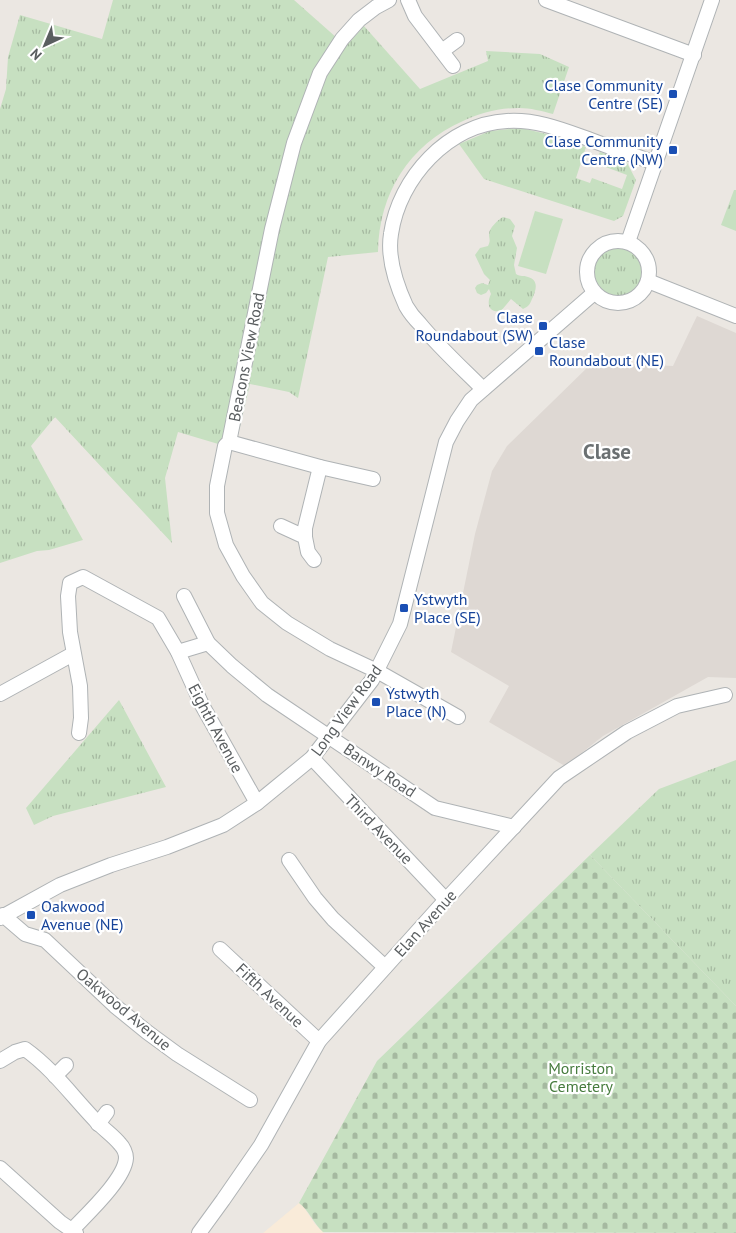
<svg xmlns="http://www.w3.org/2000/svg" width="736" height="1233" font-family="'PT Sans',sans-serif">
<defs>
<pattern id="grass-tufts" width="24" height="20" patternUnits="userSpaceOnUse" patternTransform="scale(1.25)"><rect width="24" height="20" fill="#c7e0c1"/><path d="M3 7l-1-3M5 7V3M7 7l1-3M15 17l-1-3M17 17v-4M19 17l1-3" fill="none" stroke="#a5b9a0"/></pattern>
<pattern id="cemetery-stones" width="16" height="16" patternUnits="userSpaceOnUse" patternTransform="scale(1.25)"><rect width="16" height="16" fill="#c7e0c1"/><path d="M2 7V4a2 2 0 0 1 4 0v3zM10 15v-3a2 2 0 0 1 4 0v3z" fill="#a5b9a0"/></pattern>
</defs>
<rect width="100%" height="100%" fill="#ebe7e2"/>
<polygon fill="#f9ebd9" points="299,1203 303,1206 315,1224 324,1233 263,1233"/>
<polygon fill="#ded8d3" points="697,316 736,333 736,678 708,677 603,736 565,766 489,722 509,686 451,652 475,534 492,471 507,446 593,362 673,366"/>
<g fill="url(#grass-tufts)">
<path d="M 113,0 L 294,0 L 346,46 L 364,26 L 420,89 L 488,61 L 486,51 L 540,54 L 569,67 L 553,114 C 542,111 530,108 519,108 C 499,108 480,113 463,121 C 409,145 379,193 378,252 L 328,257 L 298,398 L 289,392 L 250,384 L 238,435 L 225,446 L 178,432 L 165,478 L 172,543 L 55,417 L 31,446 L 83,540 L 49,550 L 37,551 L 0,563 L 0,109 L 6,89 L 8,57 L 20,15 L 102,39 Z"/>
<polygon points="521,128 555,136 586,147 576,178 590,183 592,178 622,189 627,175 595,163 600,152 626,161 636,180 623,216 614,221 484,179 459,144 490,131"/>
<polygon points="734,190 736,190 736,231 721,225"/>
<path d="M 503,217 L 510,219 L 515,226 L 512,236 L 517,248 L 514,265 L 516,274 C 521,277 523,275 528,277 C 539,280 536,290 533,297 C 530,303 530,306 523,309 L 511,299 L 501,311 C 489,313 486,304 491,294 L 489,289 L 486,293 L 481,295 L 477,293 L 475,288 L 477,285 L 482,283 L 488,285 L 490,280 L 484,274 L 475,255 L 480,248 L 488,246 C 491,240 489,239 489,234 C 489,228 498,220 503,217 Z"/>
<circle cx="617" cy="272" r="26"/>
<polygon points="119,700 166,787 53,816 34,825 26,808"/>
<polygon points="736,760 736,1006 590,855 659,789"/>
</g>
<path fill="url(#cemetery-stones)" d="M 590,855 L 736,1006 L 736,1233 L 323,1232 C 314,1224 308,1209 299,1203 L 377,1061 Z"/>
<polygon fill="#c7e0c1" points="535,211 563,219 546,274 518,266"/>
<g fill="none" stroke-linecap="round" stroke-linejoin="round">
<g stroke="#afb3b5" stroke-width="16">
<g id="minor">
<polyline points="389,0 376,7 359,20 342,39 320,73 294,143 272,229 229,442 225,446 217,486 217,513 226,545 243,576 262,603 287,623 330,649 377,671 458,717"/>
<polyline points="408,0 415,16 453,66"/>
<polyline points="546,0 694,55"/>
<polyline points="442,51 457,40"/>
<circle cx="618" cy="272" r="31"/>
<polyline points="628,242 712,0"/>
<polyline points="648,281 736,316"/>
<path d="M 483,389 C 462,368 439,347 420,324 C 415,319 410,313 406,306 C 396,284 387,258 391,234 C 399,178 448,124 507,121 C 536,119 563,130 591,140 C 612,148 633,155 655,163"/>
<polyline points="229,442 320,467 373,479"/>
<polyline points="281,526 305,537 308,552 314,560"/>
<polyline points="305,537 305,528 320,467"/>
<polyline points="184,596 208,643 232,666 267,695 435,808 514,827"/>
<polyline points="178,652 208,643"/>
<polyline points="0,694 73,654"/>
<polyline points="79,733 81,718 80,686 70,632 68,596 70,583 83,577 158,618 178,652 202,705 257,803"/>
<polyline points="312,758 446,900"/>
<polyline points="289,860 315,898 333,919 385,967"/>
<polyline points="3,915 25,934 45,940 115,1006 147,1032 177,1054 250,1100"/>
<polyline points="0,918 60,885 111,865 167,847 223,825 257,803 312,758 372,680 400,624 446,442 457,421 471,400 594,293"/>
<polyline points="220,949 319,1041"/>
<path d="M 0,1061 L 15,1052 L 25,1049 C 53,1069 72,1096 95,1120 C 103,1129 113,1135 120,1144 C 123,1147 126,1153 126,1158 C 125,1179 87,1214 72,1230"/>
<polyline points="55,1076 66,1065"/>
<polyline points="98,1124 107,1112"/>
<polyline points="0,1168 60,1222 76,1233"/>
<polyline points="199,1233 223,1200 261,1145 319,1041 442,904 559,778 627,732 677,706 725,695"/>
</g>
</g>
<use href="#minor" stroke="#fff" stroke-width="14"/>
</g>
<g fill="#1a4fb4" stroke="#fff" stroke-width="2">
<rect x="668" y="89" width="10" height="10" rx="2.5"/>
<rect x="668" y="145" width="10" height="10" rx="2.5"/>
<rect x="538" y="321" width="10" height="10" rx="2.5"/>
<rect x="534" y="346" width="10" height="10" rx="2.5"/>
<rect x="399" y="603" width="10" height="10" rx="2.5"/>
<rect x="371" y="697" width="10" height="10" rx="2.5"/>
<rect x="26" y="910" width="10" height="10" rx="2.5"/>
</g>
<g text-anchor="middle" stroke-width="4.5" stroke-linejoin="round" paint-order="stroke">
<g font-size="16" fill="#164399" stroke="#fff" text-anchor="start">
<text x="663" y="91" text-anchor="end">Clase Community<tspan x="663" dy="18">Centre (SE)</tspan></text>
<text x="663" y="147" text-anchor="end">Clase Community<tspan x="663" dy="18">Centre (NW)</tspan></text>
<text x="533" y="323" text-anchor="end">Clase<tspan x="533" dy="18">Roundabout (SW)</tspan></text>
<text x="549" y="348">Clase<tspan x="549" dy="18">Roundabout (NE)</tspan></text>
<text x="414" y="605">Ystwyth<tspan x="414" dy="18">Place (SE)</tspan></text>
<text x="386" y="699">Ystwyth<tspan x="386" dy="18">Place (N)</tspan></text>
<text x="41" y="912">Oakwood<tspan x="41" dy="18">Avenue (NE)</tspan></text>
</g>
<g font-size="16" fill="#5a5e60" stroke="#fff">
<text transform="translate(246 357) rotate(-79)" y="6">Beacons View Road</text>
<text transform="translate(346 710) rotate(-54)" y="6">Long View Road</text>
<text transform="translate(216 728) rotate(62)" y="6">Eighth Avenue</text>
<text transform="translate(380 770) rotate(34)" y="6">Banwy Road</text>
<text transform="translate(379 829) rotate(46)" y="6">Third Avenue</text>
<text transform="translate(425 923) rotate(-48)" y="6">Elan Avenue</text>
<text transform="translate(270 995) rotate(43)" y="6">Fifth Avenue</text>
<text transform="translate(124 1009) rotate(40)" y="6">Oakwood Avenue</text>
</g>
<g font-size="16" fill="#477c3e" stroke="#fff">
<text x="581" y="1074">Morriston<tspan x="581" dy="18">Cemetery</tspan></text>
</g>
<g font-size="21" font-weight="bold" fill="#6b7072" stroke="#fff">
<text x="607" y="459">Clase</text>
</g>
</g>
<g transform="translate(45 45) rotate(224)" stroke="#ffffff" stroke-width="4" paint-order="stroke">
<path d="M0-4L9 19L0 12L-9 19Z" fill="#5a5e60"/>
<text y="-8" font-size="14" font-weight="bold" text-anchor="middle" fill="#5a5e60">N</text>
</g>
</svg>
